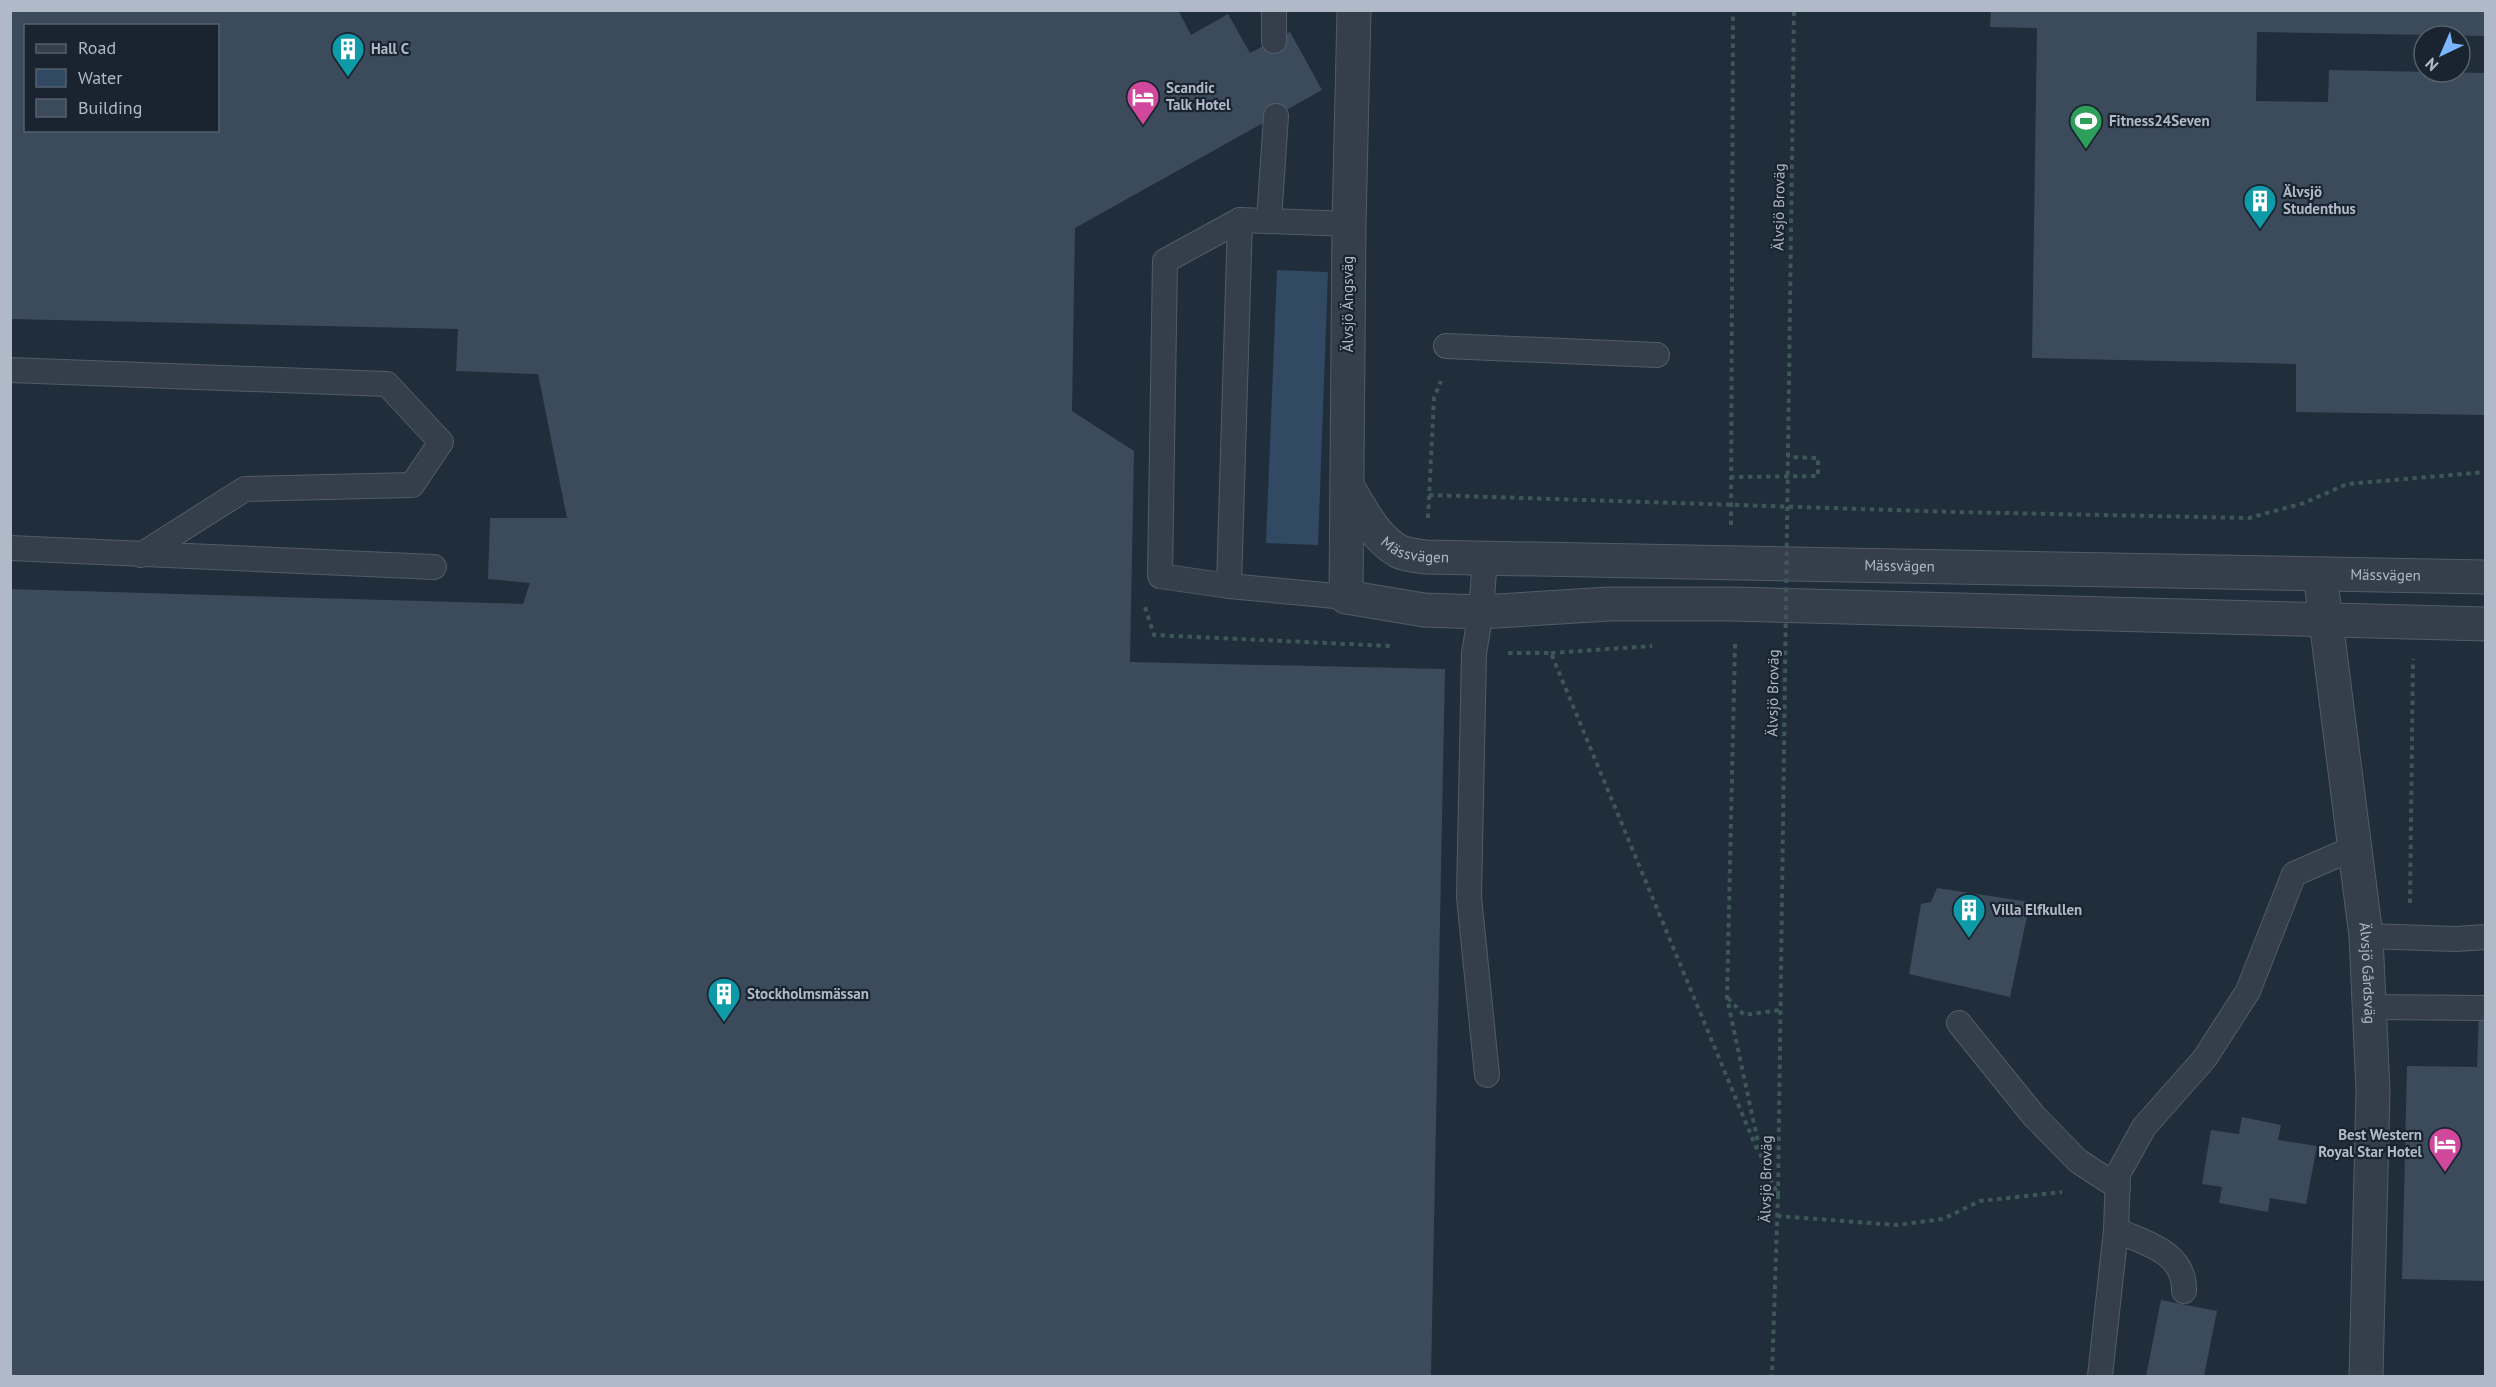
<svg xmlns="http://www.w3.org/2000/svg" width="2496" height="1387" font-family="'PT Sans',sans-serif">
<rect width="100%" height="100%" fill="#202d3b"/>
<polygon fill="#324964" points="1277,270 1328,272 1318,545 1266,543"/>
<g fill="#3c4b5b" fill-rule="evenodd">
<path d="M 10,10 L 1178,10 L 1191,35 L 1228,14 L 1250,53 L 1290,32 L 1322,90 L 1075,228 L 1072,411 L 1134,451 L 1130,662 L 1445,669 L 1431,1376 L 10,1376 L 10,589 L 523,604 L 530,583 L 488,579 L 490,518 L 567,518 L 538,374 L 456,371 L 458,329 L 10,319 ZM 26,26 L 218,26 L 218,130 L 26,130 Z"/>
<polygon points="1991,10 2486,10 2486,36 2257,32 2256,101 2328,102 2329,70 2486,73 2486,415 2296,412 2296,364 2032,358 2037,28 1990,27"/>
<polygon points="1937,888 2030,902 2010,997 1909,974 1921,904 1931,902"/>
<polygon points="2479,1010 2486,1010 2486,1281 2402,1279 2407,1066 2477,1067"/>
<polygon points="2242,1117 2281,1125 2278,1140 2317,1146 2306,1204 2270,1198 2268,1212 2219,1203 2222,1187 2202,1184 2211,1130 2239,1134"/>
<polygon points="2161,1300 2217,1311 2204,1376 2146,1376"/>
</g>
<g fill="none" stroke-linecap="round" stroke-linejoin="round">
<g stroke="#525c69" stroke-width="26">
<g id="lane">
<polyline points="1274,41 1274,10"/>
<polyline points="1269,220 1276,116"/>
<polyline points="1446,346 1657,355"/>
<polyline points="10,370 387,384 441,442 412,485 245,489 141,555"/>
<polyline points="10,548 434,567"/>
<polyline points="1485,558 1481,612 1474,653 1469,897 1487,1075"/>
<polyline points="1229,586 1240,220"/>
<polyline points="1346,597 1229,586 1160,576 1165,261 1240,220 1349,224"/>
<polyline points="2366,936 2456,939 2486,937"/>
<polyline points="2369,1007 2486,1008"/>
<polyline points="1959,1023 2034,1116 2078,1161 2118,1187"/>
<path d="M 2116,1230 C 2147,1244 2185,1252 2184,1291"/>
<polyline points="2100,1376 2116,1230 2118,1174 2144,1127 2205,1058 2248,991 2294,874 2354,848"/>
</g>
</g>
<g stroke="#525c69" stroke-width="35">
<g id="street">
<polyline points="1354,10 1349,224 1346,597 1424,610 1481,612 1609,604 1732,604 2486,624"/>
<path id="s1" d="M 1347,486 C 1361,509 1374,537 1398,551 C 1406,555 1418,556 1426,557 L 2486,577"/>
<path id="s2" d="M 2320,574 L 2366,936 L 2373,1091 L 2366,1376"/>
</g>
</g>
<g stroke="#3d5656" stroke-width="4" stroke-dasharray="4.5 4.5" stroke-linecap="butt">
<polyline points="1730,477 1818,476 1818,458 1788,457"/>
<polyline points="1429,495 1954,512 2249,518 2304,503 2347,484 2486,472"/>
<polyline points="1428,518 1434,398 1441,381"/>
<polyline points="1731,525 1733,10"/>
<polyline points="1145,607 1154,635 1390,646"/>
<polyline points="1735,644 1727,998 1762,1161 1778,1195 1772,1376"/>
<polyline points="1508,653 1551,653 1758,1152"/>
<polyline points="1551,653 1652,646"/>
<polyline points="2410,903 2413,659"/>
<polyline points="1728,998 1744,1015 1780,1010"/>
<polyline points="1777,1216 1897,1225 1943,1219 1980,1201 2062,1192"/>
</g>
<use href="#lane" stroke="#343f4b" stroke-width="24"/>
<use href="#street" stroke="#343f4b" stroke-width="33"/>
<polyline stroke="#3d5656" stroke-width="4" stroke-dasharray="4.5 4.5" stroke-linecap="butt" points="1778,1195 1794,10"/>
</g>
<defs>
<g id="building-pin" transform="scale(1.725)"><path d="M0 17L-7.5 6A9.5 9.5 0 1 1 7.5 6Z" fill="#0f9aa8" stroke="#192430"/><path d="M-4-6H4V6H1V3H-1V6H-4ZM-2.5-4.3h1.7v1.8h-1.7ZM.8-4.3h1.7v1.8H.8ZM-2.5-1h1.7V.8h-1.7ZM.8-1h1.7V.8H.8Z" fill="#fff"/></g>
<g id="hotel-pin" transform="scale(1.725)"><path d="M0 17L-7.5 6A9.5 9.5 0 1 1 7.5 6Z" fill="#d1479c" stroke="#192430"/><path d="M-6-4.5h1.5V1H6V5H4.5V3h-9V5H-6ZM-4 0a1.8 1.8 0 1 1 3.6 0ZM.5 0V-2.5h3Q6-2.5 6 0Z" fill="#fff"/></g>
<g id="stadium-pin" transform="scale(1.725)"><path d="M0 17L-7.5 6A9.5 9.5 0 1 1 7.5 6Z" fill="#2e9e5b" stroke="#192430"/><path d="M0-5a6.5 5 0 1 0 0 10a6.5 5 0 1 0 0-10ZM-3.5-1.8h7v3.6h-7Z" fill="#fff"/></g>
</defs>
<g fill-rule="evenodd">
<use href="#building-pin" x="348" y="49"/>
<use href="#hotel-pin" x="1143" y="97"/>
<use href="#stadium-pin" x="2086" y="121"/>
<use href="#building-pin" x="2260" y="201"/>
<use href="#building-pin" x="1969" y="910"/>
<use href="#building-pin" x="724" y="994"/>
<use href="#hotel-pin" x="2445" y="1144"/>
</g>
<g text-anchor="middle" stroke-width="4.5" stroke-linejoin="round" paint-order="stroke">
<g font-size="15" font-weight="bold" fill="#afb9c7" stroke="#192430" text-anchor="start">
<text x="371" y="54">Hall C</text>
<text x="1166" y="93">Scandic<tspan x="1166" dy="17">Talk Hotel</tspan></text>
<text x="2109" y="126">Fitness24Seven</text>
<text x="2283" y="197">Älvsjö<tspan x="2283" dy="17">Studenthus</tspan></text>
<text x="1992" y="915">Villa Elfkullen</text>
<text x="747" y="999">Stockholmsmässan</text>
<text x="2422" y="1140" text-anchor="end">Best Western<tspan x="2422" dy="17">Royal Star Hotel</tspan></text>
</g>
<g font-size="15" fill="#afb9c7" stroke="#192430">
<text transform="translate(1779 207) rotate(-89)" y="5">Älvsjö Broväg</text>
<text transform="translate(1348 304) rotate(-90)" y="5">Älvsjö Ängsväg</text>
<text dy="5" stroke="none"><textPath href="#s1" startOffset="100">Mässvägen</textPath></text>
<text dy="5" stroke="none"><textPath href="#s1" startOffset="586">Mässvägen</textPath></text>
<text dy="5" stroke="none"><textPath href="#s1" startOffset="1072">Mässvägen</textPath></text>
<text transform="translate(1773 693) rotate(-89)" y="5">Älvsjö Broväg</text>
<text dy="5" stroke="none"><textPath href="#s2" startOffset="402">Älvsjö Gårdsväg</textPath></text>
<text transform="translate(1766 1179) rotate(-89)" y="5">Älvsjö Broväg</text>
</g>
</g>
<rect width="2496" height="1387" fill="none" stroke="#afb9c7" stroke-width="24"/>
<rect x="24" y="24" width="195" height="108" fill="#192430" stroke="#55606c" stroke-width="1.5"/>
<rect x="36" y="44" width="30" height="9" fill="#343f4b" stroke="#55606c" stroke-width="1.5"/>
<text x="78" y="54" font-size="18" fill="#afb9c7">Road</text>
<rect x="36" y="69" width="30" height="18" fill="#324964" stroke="#55606c" stroke-width="1.5"/>
<text x="78" y="84" font-size="18" fill="#afb9c7">Water</text>
<rect x="36" y="99" width="30" height="18" fill="#3c4b5b" stroke="#55606c" stroke-width="1.5"/>
<text x="78" y="114" font-size="18" fill="#afb9c7">Building</text>
<g transform="translate(2442 54) rotate(224)"><circle r="28" fill="#192430" stroke="#55606c" stroke-width="1.5"/>
<path d="M0-4.5L10 22L0 15L-10 22Z" fill="#7cb5ff"/>
<text y="-9" font-size="16" font-weight="bold" text-anchor="middle" fill="#afb9c7">N</text>
</g>
</svg>
